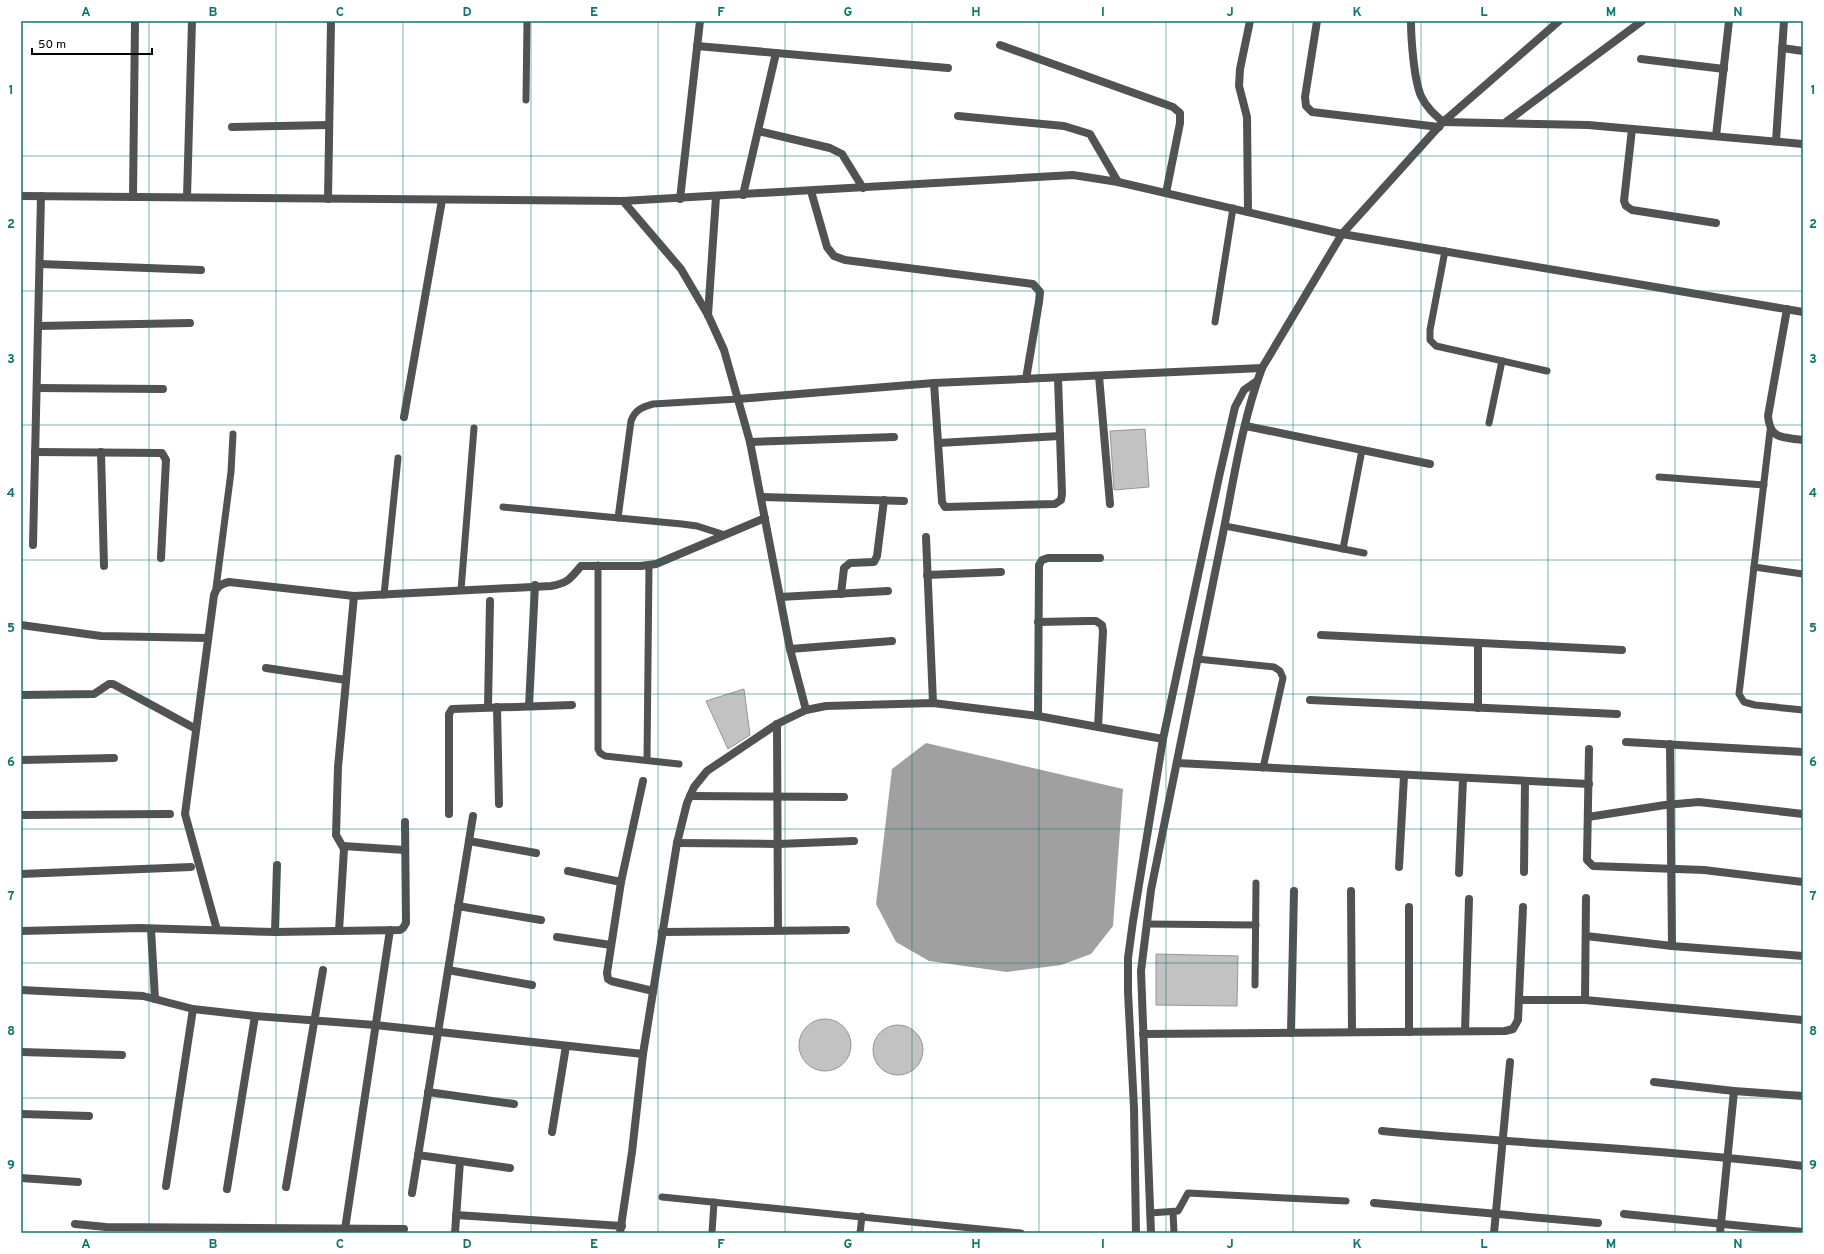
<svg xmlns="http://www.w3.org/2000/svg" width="1824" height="1254" font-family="Overpass,sans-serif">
<rect width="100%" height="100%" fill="#fff"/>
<polygon fill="#a0a0a0" points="926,743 1123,789 1113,926 1091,954 1061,965 1007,972 929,961 896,942 876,904 892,769"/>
<g fill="#c2c2c2" stroke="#969696">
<polygon points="1145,429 1149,487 1114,490 1110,431"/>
<polygon points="744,689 750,735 728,749 706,701"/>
<polygon points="1156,954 1238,956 1237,1006 1156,1005"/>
<circle cx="825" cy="1045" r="26"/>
<circle cx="898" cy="1050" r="25"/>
</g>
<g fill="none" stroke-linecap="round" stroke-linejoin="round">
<g stroke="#525252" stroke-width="7">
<polyline points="526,100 527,21"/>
<polyline points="1445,251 1430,330 1430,340 1436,346 1547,371"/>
<polyline points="1215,322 1233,208"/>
<polyline points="1489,423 1502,361"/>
<polyline points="1770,431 1739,694 1744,702 1755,705 1803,710"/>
<polyline points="1659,477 1764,485"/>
<polyline points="503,507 682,524 697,526 725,535"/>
<path d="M 618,518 L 631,421 C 635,410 642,407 653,404 L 738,399"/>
<polyline points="1225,526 1364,553"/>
<polyline points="1343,549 1362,450"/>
<polyline points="598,565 598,749 600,753 605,756 679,764"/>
<polyline points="1754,567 1803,574"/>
<polyline points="216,588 231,472 233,434"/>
<polyline points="461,590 474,428"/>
<polyline points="384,595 398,458"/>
<polyline points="1197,659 1274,667 1280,671 1283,678 1263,768"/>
<polyline points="647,760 649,565"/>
<polyline points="1147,924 1256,925"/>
<polyline points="1255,985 1256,883"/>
<polyline points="662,1197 1021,1233"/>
<polyline points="1173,1212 1174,1233"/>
<polyline points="1150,1213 1178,1211 1188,1193 1346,1201"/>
<polyline points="712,1233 714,1202"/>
<polyline points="860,1233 862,1216"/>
</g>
<g stroke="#525252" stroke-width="8">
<polyline points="1317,21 1305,97 1306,106 1312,112 1439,127"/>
<polyline points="1000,45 1173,107 1180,113 1180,123 1166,193"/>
<polyline points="697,46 948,68"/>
<polyline points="1782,48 1803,51"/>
<polyline points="1641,59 1724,69"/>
<polyline points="958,116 1064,126 1090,134 1118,182"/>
<polyline points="1506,122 1642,21"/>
<polyline points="232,127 329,125"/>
<polyline points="1632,129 1624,201 1626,206 1632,210 1716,223"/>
<polyline points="758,131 830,148 842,154 863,188"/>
<polyline points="1716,136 1729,21"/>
<polyline points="1776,141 1784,21"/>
<polyline points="811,191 827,247 834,256 845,260 1033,284 1040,292 1039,302 1026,379"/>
<polyline points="743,195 776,53"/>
<polyline points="133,197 135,21"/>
<polyline points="187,197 192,21"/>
<polyline points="328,199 331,21"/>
<polyline points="680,199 700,21"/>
<polyline points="1248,212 1247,117 1239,86 1240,69 1250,21"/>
<polyline points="40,264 201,270"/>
<path d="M 1787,309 L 1768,416 C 1770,440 1783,437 1803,440"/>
<polyline points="38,326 190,323"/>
<polyline points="1099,376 1110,504"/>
<polyline points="934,383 942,502 945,507 1055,504 1061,500 1062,494 1058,378"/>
<polyline points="37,388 163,389"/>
<polyline points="738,399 934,383 1262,368"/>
<polyline points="404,417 442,200"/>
<polyline points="1246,426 1430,464"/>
<polyline points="750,442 894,437"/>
<polyline points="939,443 1060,436"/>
<polyline points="35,452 162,453 166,460 161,558"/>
<polyline points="101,452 104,566"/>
<polyline points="761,497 904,501"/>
<polyline points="926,537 933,703"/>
<polyline points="33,545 41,196"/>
<polyline points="927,575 1001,572"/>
<polyline points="841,594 844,568 850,563 874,562 877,556 884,500"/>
<polyline points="780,597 888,591"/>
<polyline points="1038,622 1087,621 1096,621 1102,625 1103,631 1098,727"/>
<polyline points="21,625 101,636 208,638"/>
<polyline points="1321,635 1622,650"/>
<polyline points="1478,643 1478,708"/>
<polyline points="790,649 892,641"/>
<polyline points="266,668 346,680"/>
<polyline points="21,695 94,694 109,684 113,684 196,729"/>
<polyline points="1310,700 1617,714"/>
<polyline points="529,706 535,585"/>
<polyline points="488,707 490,601"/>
<polyline points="497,707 499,804"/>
<polyline points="1038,716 1039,565 1042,560 1048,558 1100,558"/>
<polyline points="777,724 778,930"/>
<polyline points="1626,742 1803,752"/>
<polyline points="1670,744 1672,946"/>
<polyline points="1589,749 1587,860 1593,866 1704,870 1803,882"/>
<polyline points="21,760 114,758"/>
<polyline points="1177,763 1589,784"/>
<polyline points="643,781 621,882 607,973 608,979 611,981 653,991"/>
<polyline points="690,796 844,797"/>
<polyline points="449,814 449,714 452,709 572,705"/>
<polyline points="21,815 170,814"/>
<polyline points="1588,817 1665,805 1699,802 1803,814"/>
<polyline points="469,841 536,853"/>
<polyline points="677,843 778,844 854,841"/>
<polyline points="343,846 405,850"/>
<polyline points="1399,867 1404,776"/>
<polyline points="568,871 621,882"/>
<polyline points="1524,872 1525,781"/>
<polyline points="1459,873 1463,779"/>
<polyline points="21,874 191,867"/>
<polyline points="1351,891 1352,1032"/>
<polyline points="458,906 541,920"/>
<polyline points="151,929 155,999"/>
<path d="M 217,930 L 185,814 L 214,595 C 217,587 220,584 229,582 L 354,596 L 551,586 C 568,583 570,579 581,566 L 641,566 L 656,564 L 765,518"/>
<polyline points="21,931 140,928 275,932 400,930 403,928 406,923 405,822"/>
<polyline points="339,931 344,849 336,835 338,767 354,596"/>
<polyline points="275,932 277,865"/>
<polyline points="662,932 846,930"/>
<polyline points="1586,936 1672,946 1803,956"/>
<polyline points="557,937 611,945"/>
<polyline points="448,970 532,985"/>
<polyline points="21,990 143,996 193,1009 255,1016 375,1025 643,1054"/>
<polyline points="1519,1000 1585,1000 1803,1020"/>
<polyline points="1585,1000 1586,898"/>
<polyline points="1465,1031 1469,899"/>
<polyline points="1409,1032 1409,907"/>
<polyline points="1291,1033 1294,891"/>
<polyline points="1143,1034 1505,1031 1513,1029 1518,1020 1523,907"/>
<polyline points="21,1052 122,1055"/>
<polyline points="1654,1082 1734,1091 1803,1096"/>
<polyline points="428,1092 514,1104"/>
<polyline points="21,1114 89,1116"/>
<path d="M 1382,1131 C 1522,1144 1663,1149 1803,1166"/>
<polyline points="552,1132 566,1046"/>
<polyline points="418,1155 510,1168"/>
<polyline points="21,1178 78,1182"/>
<polyline points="166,1186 193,1009"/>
<polyline points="286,1187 323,970"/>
<polyline points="227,1189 255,1016"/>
<polyline points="412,1193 473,816"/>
<polyline points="1374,1203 1598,1223"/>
<polyline points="1624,1214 1803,1232"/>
<polyline points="456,1215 622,1226"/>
<polyline points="75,1224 106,1227 404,1229"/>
<polyline points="345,1229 390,930"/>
<polyline points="455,1233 460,1161"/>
<polyline points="1494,1233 1510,1062"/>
<polyline points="1720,1233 1734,1091"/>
</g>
<g stroke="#525252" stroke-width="8">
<path d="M 1411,21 C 1411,39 1414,80 1421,96 C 1426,107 1434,114 1443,122 L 1588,125 L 1803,144"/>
<polyline points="21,196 623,201 1073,175 1118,182 1342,234 1803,312"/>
<polyline points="623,201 681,269 708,315 724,350 750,442 790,649 806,710"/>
<polyline points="708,315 716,197"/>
<polyline points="620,1233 632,1152 643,1054 677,843 687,803 694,787 707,771 777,724 806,710 826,706 933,703 1038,716 1163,739"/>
<polyline points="1136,1233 1134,1108 1128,992 1128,958 1133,921 1163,739 1219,477 1235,407 1244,390 1257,381"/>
<path d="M 1151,1233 L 1141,971 L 1151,890 C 1174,778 1196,665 1219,553 C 1232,492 1240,427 1262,368 L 1342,234 L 1443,122 L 1559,21"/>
</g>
</g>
<path fill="none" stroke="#0f766e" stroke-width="1" stroke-opacity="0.55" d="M 149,21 L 149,1233M 276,21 L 276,1233M 403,21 L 403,1233M 531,21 L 531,1233M 658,21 L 658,1233M 785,21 L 785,1233M 912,21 L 912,1233M 1039,21 L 1039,1233M 1166,21 L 1166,1233M 1293,21 L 1293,1233M 1421,21 L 1421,1233M 1548,21 L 1548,1233M 1675,21 L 1675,1233M 21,156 L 1803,156M 21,291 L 1803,291M 21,425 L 1803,425M 21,560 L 1803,560M 21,694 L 1803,694M 21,829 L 1803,829M 21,963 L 1803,963M 21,1098 L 1803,1098"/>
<rect width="1824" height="1254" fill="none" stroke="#ffffff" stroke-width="44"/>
<path d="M32 48v6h120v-6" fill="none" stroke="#000000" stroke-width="2"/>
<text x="38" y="48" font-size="12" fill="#000000" stroke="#ffffff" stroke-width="3" paint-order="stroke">50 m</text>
<rect x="22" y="22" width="1780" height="1210" fill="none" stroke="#0f766e" stroke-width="1.5"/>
<g font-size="13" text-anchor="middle" font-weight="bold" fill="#0f766e">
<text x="86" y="16">A</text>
<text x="213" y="16">B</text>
<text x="340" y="16">C</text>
<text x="467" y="16">D</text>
<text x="594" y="16">E</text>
<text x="721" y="16">F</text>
<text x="848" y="16">G</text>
<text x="976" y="16">H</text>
<text x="1103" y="16">I</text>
<text x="1230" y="16">J</text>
<text x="1357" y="16">K</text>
<text x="1484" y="16">L</text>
<text x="1611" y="16">M</text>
<text x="1738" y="16">N</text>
<text x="11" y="94">1</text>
<text x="1813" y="94">1</text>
<text x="11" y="228">2</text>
<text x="1813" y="228">2</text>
<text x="11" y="363">3</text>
<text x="1813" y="363">3</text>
<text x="11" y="497">4</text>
<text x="1813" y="497">4</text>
<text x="11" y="632">5</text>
<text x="1813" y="632">5</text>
<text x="11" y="766">6</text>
<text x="1813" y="766">6</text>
<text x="11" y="900">7</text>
<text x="1813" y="900">7</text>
<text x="11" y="1035">8</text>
<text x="1813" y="1035">8</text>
<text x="11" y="1169">9</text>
<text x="1813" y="1169">9</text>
<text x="86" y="1248">A</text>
<text x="213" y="1248">B</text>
<text x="340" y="1248">C</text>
<text x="467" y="1248">D</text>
<text x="594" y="1248">E</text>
<text x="721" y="1248">F</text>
<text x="848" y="1248">G</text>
<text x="976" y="1248">H</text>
<text x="1103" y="1248">I</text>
<text x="1230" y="1248">J</text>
<text x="1357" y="1248">K</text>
<text x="1484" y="1248">L</text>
<text x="1611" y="1248">M</text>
<text x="1738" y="1248">N</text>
</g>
</svg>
